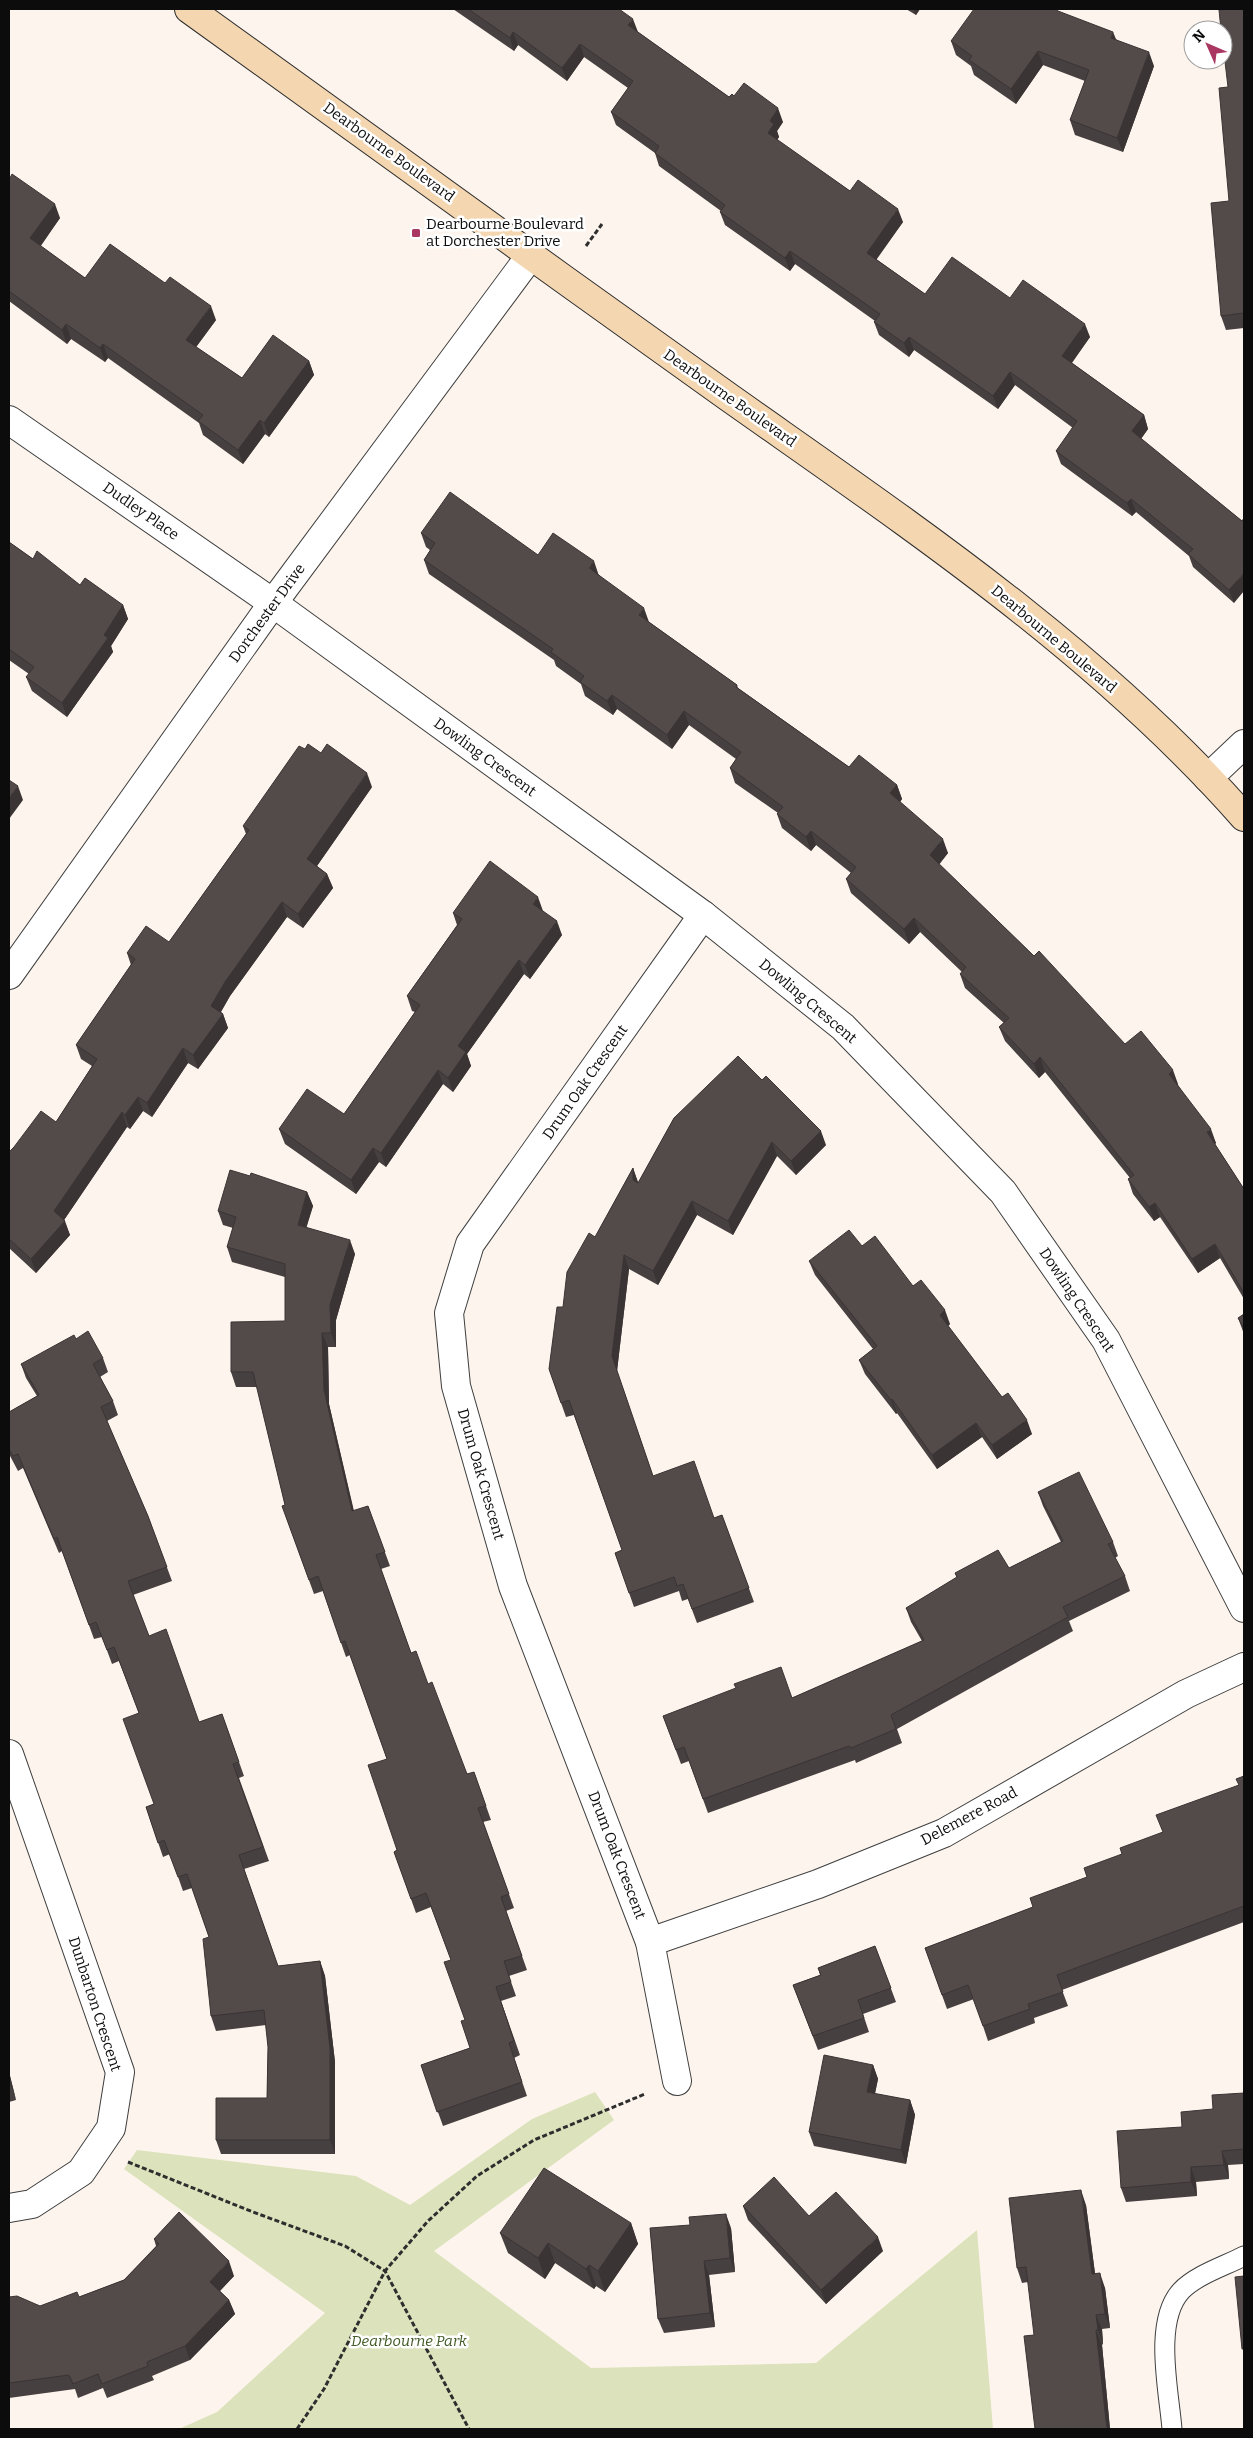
<svg xmlns="http://www.w3.org/2000/svg" width="1253" height="2438" font-family="Bitter,serif">
<rect width="100%" height="100%" fill="#fdf5ed"/>
<polygon fill="#dce2bb" points="595,2092 614,2120 434,2251 591,2368 816,2363 977,2230 993,2429 179,2429 217,2412 325,2313 124,2169 137,2150 356,2176 410,2205 532,2119"/>
<g fill="none" stroke-linecap="round" stroke-linejoin="round">
<g stroke="#3f3f3f" stroke-width="21">
<path id="lane" d="M 1172,2429 C 1169,2391 1153,2322 1181,2291 C 1196,2275 1225,2266 1244,2256"/>
</g>
<g stroke="#3f3f3f" stroke-width="30">
<g id="street">
<polyline points="9,420 273,603 703,915 843,1027 1003,1192 1106,1340 1244,1608"/>
<polyline points="1208,778 1244,744"/>
<polyline points="9,975 273,603 531,255"/>
<polyline points="9,1754 120,2072 111,2128 81,2172 32,2204 9,2208"/>
<polyline points="650,1942 818,1884 944,1833 1186,1694 1244,1667"/>
<polyline points="677,2081 650,1942 513,1586 456,1386 449,1313 470,1244 703,915"/>
</g>
</g>
<g stroke="#2e2e2e" stroke-width="30">
<path id="secondary" d="M 189,9 C 369,138 547,268 727,396 C 908,524 1096,649 1244,817"/>
</g>
<g stroke="#2e2e2e" stroke-width="3" stroke-dasharray="5 2.5" stroke-linecap="butt">
<polyline points="586,246 602,224"/>
<polyline points="128,2162 253,2212 345,2246 385,2271 469,2429"/>
<polyline points="297,2429 324,2389 385,2271 428,2221 477,2176 534,2140 645,2094"/>
</g>
<use href="#lane" stroke="#fff" stroke-width="19"/>
<use href="#street" stroke="#fff" stroke-width="28"/>
<use href="#secondary" stroke="#f4d7b1" stroke-width="28"/>
</g>
<g fill="#474040">
<polygon points="453,9 619,9 638,32 729,97 734,96 783,122 777,131 779,137 777,140 850,191 903,222 876,259 925,294 1010,298 1090,337 1072,363 1144,415 1148,429 1141,439 1242,521 1234,603 1193,567 1189,556 1136,512 1132,516 1061,464 1056,451 1073,428 1015,385 998,409 914,350 909,357 879,335 874,322 875,321 795,264 790,271 725,225 720,212 721,211 659,166 655,153 616,125 611,112 628,88 584,57 567,81 518,45 514,51"/>
<polygon points="906,9 920,9 916,15"/>
<polygon points="1244,9 1244,328 1226,330 1221,316 1229,201 1228,87"/>
<polygon points="1058,11 1117,40 1154,66 1123,152 1075,135 1070,120 1085,81 1043,65 1016,104 974,75 971,66 956,55 951,41"/>
<polygon points="9,180 60,218 40,246 85,278 216,320 196,347 242,378 309,361 314,375 269,437 265,434 243,464 203,435 199,423 108,358 105,362 71,339 67,344 9,301"/>
<polygon points="421,533 538,555 599,575 649,622 737,685 738,688 849,767 897,785 902,799 900,802 948,853 939,864 1125,1044 1178,1084 1178,1085 1216,1143 1215,1144 1244,1189 1244,1299 1220,1258 1198,1273 1160,1217 1154,1221 1133,1194 1128,1179 1130,1178 1045,1072 1039,1078 1005,1041 999,1027 1004,1023 965,988 960,974 962,972 920,932 909,944 851,893 846,879 851,873 816,845 811,851 782,828 777,814 778,813 735,783 730,768 736,759 689,725 672,749 617,709 613,715 585,696 581,684 556,666 554,660 429,574 424,560 430,550 426,547"/>
<polygon points="9,542 33,559 80,585 123,605 128,619 111,646 113,652 67,717 32,691 26,677 29,674 9,660"/>
<polygon points="372,787 317,866 327,874 333,888 303,928 287,917 230,996 221,1012 223,1014 228,1028 198,1069 188,1063 152,1117 143,1111 130,1129 127,1127 64,1220 70,1235 36,1273 9,1248 9,1152 56,1122 92,1066 81,1059 76,1045 131,965 127,953 169,942 246,834 243,826"/>
<polygon points="543,911 562,935 530,979 524,974 467,1054 471,1066 453,1092 443,1084 386,1167 379,1162 356,1194 285,1144 279,1129 344,1114 415,1012 412,1011 407,996 457,925 453,913"/>
<polygon points="674,1118 826,1145 796,1175 777,1156 733,1235 697,1215 658,1285 629,1269 617,1371 653,1476 714,1518 722,1515 754,1602 697,1623 688,1599 682,1601 679,1591 634,1607 615,1553 622,1550 574,1415 566,1417 549,1369 563,1307 595,1237 633,1168 638,1183"/>
<polygon points="307,1192 313,1206 306,1227 355,1254 336,1320 336,1347 328,1347 329,1404 354,1511 368,1506 390,1566 381,1569 411,1653 428,1684 467,1774 474,1772 491,1820 483,1822 514,1908 506,1911 527,1970 509,1976 516,1996 501,2001 520,2055 514,2058 527,2096 443,2126 421,2065 470,2048 465,2020 451,1960 431,1907 416,1913 394,1852 397,1850 387,1759 350,1655 346,1657 323,1591 314,1594 282,1506 285,1505 257,1387 236,1387 231,1372 285,1321 285,1277 232,1262 227,1247 233,1228 223,1225 218,1211"/>
<polygon points="862,1246 913,1286 950,1324 948,1326 1002,1397 1032,1434 997,1459 982,1437 937,1469 897,1413 896,1414 865,1374 859,1360 873,1349 815,1275 809,1261"/>
<polygon points="1244,1314 1244,1334 1238,1318"/>
<polygon points="76,1339 103,1358 108,1372 100,1377 113,1401 118,1415 107,1421 148,1516 172,1581 133,1595 149,1636 199,1722 222,1714 244,1776 239,1778 269,1861 244,1869 278,1966 320,1961 325,1976 335,2062 335,2154 221,2154 216,2140 267,2098 268,2047 266,2025 216,2031 211,2016 209,1937 192,1888 183,1891 170,1854 163,1857 146,1807 154,1804 139,1713 119,1661 112,1664 102,1637 94,1639 62,1551 59,1553 23,1468 18,1471 9,1454 9,1412 37,1396 26,1378 21,1364"/>
<polygon points="1038,1492 1113,1542 1118,1556 1115,1558 1125,1576 1130,1591 1069,1621 1073,1631 897,1729 902,1743 856,1763 855,1760 708,1813 689,1761 681,1764 663,1716 792,1698 922,1641 911,1622 906,1608 957,1578 955,1573 1009,1568 1061,1542 1043,1506"/>
<polygon points="1244,1776 1244,1922 1062,1990 1068,2006 1034,2018 1035,2023 988,2041 974,1999 947,2009 925,1948 1033,1907 1087,1877 1122,1854 1163,1832 1239,1785"/>
<polygon points="875,1946 896,2002 863,2014 869,2032 818,2050 793,1985 820,1975 818,1968"/>
<polygon points="873,2065 878,2079 875,2094 910,2100 915,2115 906,2164 814,2146 809,2132"/>
<polygon points="9,2072 16,2100 9,2102"/>
<polygon points="1244,2093 1244,2164 1228,2165 1229,2179 1196,2182 1197,2196 1126,2202 1121,2188 1182,2127 1213,2109"/>
<polygon points="1086,2205 1095,2274 1105,2288 1110,2328 1102,2329 1103,2344 1102,2345 1110,2429 1028,2282 1022,2283 1017,2268"/>
<polygon points="743,2206 809,2216 883,2251 826,2304 748,2220"/>
<polygon points="631,2223 638,2244 605,2292 596,2286 594,2289 555,2263 545,2279 508,2253 500,2233"/>
<polygon points="650,2228 731,2228 735,2272 709,2275 715,2327 664,2333 658,2319"/>
<polygon points="154,2239 234,2276 220,2291 229,2300 235,2314 190,2360 152,2376 154,2380 107,2398 103,2388 78,2398 75,2389 9,2398 9,2297 40,2306 79,2297 124,2280 156,2246"/>
</g>
<g fill="#3a3434">
<polygon points="913,9 920,9 916,15"/>
<polygon points="633,19 638,32 628,25"/>
<polygon points="513,32 518,45 514,51 510,38"/>
<polygon points="1113,32 1119,46 1111,38"/>
<polygon points="580,44 584,57 567,81 562,68"/>
<polygon points="1038,51 1043,65 1016,104 1011,89"/>
<polygon points="1149,52 1154,66 1123,152 1117,138"/>
<polygon points="778,108 783,122 777,131 779,137 773,146 768,133 770,121"/>
<polygon points="55,204 60,218 36,253 30,238"/>
<polygon points="898,209 903,222 872,266 867,253"/>
<polygon points="790,251 795,264 790,271 785,258"/>
<polygon points="211,306 216,320 191,354 186,340"/>
<polygon points="66,324 71,339 67,344 62,330"/>
<polygon points="1085,324 1090,337 1067,369 1062,356"/>
<polygon points="909,337 914,350 909,357 904,343"/>
<polygon points="103,344 108,358 105,362 100,348"/>
<polygon points="309,361 314,375 269,437 264,423"/>
<polygon points="1010,372 1015,385 998,409 993,396"/>
<polygon points="1144,415 1148,429 1137,444 1132,431"/>
<polygon points="260,420 265,434 243,464 238,450"/>
<polygon points="1131,499 1136,512 1132,516 1127,503"/>
<polygon points="594,561 599,576 589,568"/>
<polygon points="1244,573 1244,591 1234,603 1229,590"/>
<polygon points="123,605 128,619 111,646 113,652 67,717 62,703"/>
<polygon points="644,608 649,622 639,615"/>
<polygon points="612,695 617,709 613,715 607,701"/>
<polygon points="684,711 689,725 672,749 667,735"/>
<polygon points="367,773 372,787 312,873 307,859"/>
<polygon points="897,785 902,799 896,808 890,793"/>
<polygon points="18,786 23,800 9,819 9,798"/>
<polygon points="811,831 816,845 811,851 806,837"/>
<polygon points="943,839 948,853 935,870 930,855"/>
<polygon points="327,874 333,888 303,928 298,914"/>
<polygon points="538,897 543,911 538,918 533,904"/>
<polygon points="282,902 287,917 230,996 216,1020 211,1006 225,982"/>
<polygon points="914,918 920,932 909,944 904,929"/>
<polygon points="557,921 562,935 530,979 525,965"/>
<polygon points="519,960 524,974 467,1054 471,1066 453,1092 448,1078 458,1046"/>
<polygon points="223,1014 228,1028 198,1069 193,1055"/>
<polygon points="183,1048 188,1063 152,1117 147,1103"/>
<polygon points="1040,1057 1045,1072 1039,1078 1034,1064"/>
<polygon points="438,1070 443,1084 386,1167 381,1153"/>
<polygon points="1173,1070 1178,1084 1174,1088 1169,1074"/>
<polygon points="138,1097 143,1111 130,1129 125,1115"/>
<polygon points="122,1112 127,1127 60,1226 54,1211"/>
<polygon points="1211,1129 1216,1143 1212,1147 1207,1132"/>
<polygon points="821,1131 826,1145 796,1175 791,1161"/>
<polygon points="772,1142 777,1156 733,1235 728,1221"/>
<polygon points="373,1148 379,1162 356,1194 351,1180"/>
<polygon points="633,1168 638,1182 638,1194 633,1180"/>
<polygon points="307,1192 313,1206 303,1239 298,1225"/>
<polygon points="692,1201 697,1215 658,1285 653,1271"/>
<polygon points="1155,1203 1160,1217 1154,1221 1149,1207"/>
<polygon points="65,1221 70,1235 36,1273 31,1259"/>
<polygon points="350,1240 355,1254 336,1320 336,1347 331,1333 330,1305"/>
<polygon points="1215,1244 1220,1258 1198,1273 1192,1259"/>
<polygon points="624,1255 629,1269 617,1371 612,1356"/>
<polygon points="945,1310 950,1324 945,1329 940,1315"/>
<polygon points="322,1333 328,1347 329,1404 357,1526 352,1511 324,1390"/>
<polygon points="892,1399 897,1413 896,1414 891,1400"/>
<polygon points="1027,1420 1032,1434 997,1459 992,1445"/>
<polygon points="976,1423 982,1437 937,1469 932,1455"/>
<polygon points="320,1961 325,1976 335,2062 335,2154 330,2140"/>
<polygon points="873,2065 878,2079 872,2106 867,2092"/>
<polygon points="9,2072 16,2100 11,2086 9,2078"/>
<polygon points="910,2100 915,2115 906,2164 901,2150"/>
<polygon points="1222,2151 1228,2165 1229,2179 1224,2165"/>
<polygon points="1191,2167 1196,2182 1197,2196 1191,2182"/>
<polygon points="1081,2190 1086,2205 1097,2288 1092,2274"/>
<polygon points="726,2214 731,2228 735,2272 730,2258"/>
<polygon points="631,2223 638,2244 605,2292 598,2271"/>
<polygon points="878,2237 883,2251 826,2304 821,2290"/>
<polygon points="548,2243 555,2263 545,2279 538,2258"/>
<polygon points="229,2261 234,2276 215,2296 210,2282"/>
<polygon points="704,2261 709,2275 715,2327 710,2313"/>
<polygon points="589,2265 596,2286 594,2289 586,2269"/>
<polygon points="1100,2273 1105,2288 1110,2328 1105,2314"/>
<polygon points="229,2300 235,2314 190,2360 185,2346"/>
<polygon points="1096,2315 1102,2329 1103,2344 1098,2330"/>
<polygon points="1096,2330 1102,2345 1110,2429 1107,2429"/>
</g>
<g fill="#534a4a" stroke="#3a3434">
<polygon points="468,9 619,9 633,19 628,25 729,97 732,94 734,96 744,83 778,108 770,121 774,124 768,133 850,191 858,180 898,209 867,253 925,294 952,257 1010,298 1023,280 1085,324 1062,356 1144,415 1132,431 1242,521 1244,518 1244,573 1229,590 1188,554 1193,549 1131,499 1127,503 1056,451 1077,421 1010,372 993,396 909,337 904,343 874,322 880,314 790,251 785,258 720,212 725,205 655,153 659,146 611,112 633,81 580,44 562,68 513,32 510,38"/>
<polygon points="974,9 1055,9 1058,11 1113,32 1111,38 1149,52 1117,138 1070,120 1089,70 1038,51 1011,89 969,60 972,56 951,41"/>
<polygon points="1230,9 1244,9 1244,313 1221,316 1211,203 1229,201 1219,88 1228,87 1223,45 1223,30 1221,30 1219,10"/>
<polygon points="12,174 55,204 30,238 85,278 110,244 165,283 170,277 211,306 186,340 242,378 273,335 309,361 264,423 260,420 238,450 198,421 203,415 103,344 100,348 66,324 62,330 9,291 9,180"/>
<polygon points="450,492 538,555 553,533 594,561 589,568 644,608 639,615 737,685 736,687 849,767 859,755 897,785 890,793 943,839 930,855 1034,956 1039,951 1125,1044 1141,1031 1173,1070 1169,1074 1211,1129 1207,1132 1244,1189 1244,1293 1215,1244 1192,1259 1155,1203 1149,1207 1128,1179 1134,1175 1040,1057 1034,1064 999,1027 1009,1018 960,974 966,967 914,918 904,929 846,879 856,867 811,831 806,837 777,814 783,807 730,768 741,752 684,711 667,735 612,695 607,701 580,682 584,676 551,652 553,649 424,560 435,543 421,533"/>
<polygon points="9,542 33,559 37,551 80,585 85,578 123,605 104,635 108,638 62,703 26,677 34,667 9,649"/>
<polygon points="308,744 321,753 327,744 367,773 307,859 327,874 298,914 282,902 225,982 211,1006 223,1014 193,1055 183,1048 147,1103 138,1097 125,1115 122,1112 54,1211 65,1221 31,1259 9,1239 9,1152 14,1147 41,1111 56,1122 97,1059 76,1045 135,959 127,953 146,926 169,942 249,830 243,826 299,746 305,749"/>
<polygon points="9,780 18,786 9,798"/>
<polygon points="490,861 538,897 533,904 557,921 525,965 519,960 458,1046 466,1052 448,1078 438,1070 381,1153 373,1148 351,1180 279,1129 307,1089 344,1114 420,1005 407,996 462,919 453,913"/>
<polygon points="738,1056 762,1080 766,1076 821,1131 791,1161 772,1142 728,1221 692,1201 653,1271 624,1255 612,1356 653,1476 694,1461 714,1518 722,1515 749,1588 692,1609 683,1584 677,1586 674,1577 629,1593 615,1553 622,1550 569,1400 561,1403 549,1369 557,1307 563,1307 567,1272 589,1233 595,1237 633,1168 633,1180 638,1183 674,1118"/>
<polygon points="230,1170 250,1176 251,1173 307,1192 298,1225 350,1240 330,1305 331,1333 322,1333 324,1390 352,1511 368,1506 385,1552 376,1555 411,1653 416,1651 428,1684 432,1682 467,1774 474,1772 486,1806 478,1808 509,1894 501,1897 522,1956 504,1961 511,1982 496,1987 514,2041 509,2043 522,2082 437,2112 421,2065 470,2048 461,2021 465,2020 444,1962 451,1960 426,1893 411,1899 394,1852 397,1850 368,1765 387,1759 345,1641 341,1643 318,1576 309,1580 282,1506 285,1505 253,1372 231,1372 231,1322 285,1321 285,1264 227,1247 236,1217 218,1211"/>
<polygon points="849,1230 862,1246 875,1236 913,1286 921,1280 945,1310 940,1315 1002,1397 1008,1393 1027,1420 992,1445 976,1423 932,1455 892,1399 891,1400 859,1360 877,1346 809,1261"/>
<polygon points="1244,1314 1244,1328 1238,1318"/>
<polygon points="88,1331 103,1358 93,1364 113,1401 101,1407 148,1516 167,1567 128,1581 149,1636 166,1629 199,1722 222,1714 239,1762 233,1764 263,1847 239,1855 278,1966 320,1961 330,2048 330,2140 216,2140 216,2098 267,2098 268,2047 264,2010 211,2016 203,1939 209,1937 187,1874 178,1877 164,1840 158,1843 146,1807 154,1804 123,1719 139,1713 114,1647 107,1650 96,1622 89,1625 57,1537 54,1539 18,1454 13,1456 9,1449 9,1412 39,1395 21,1364 74,1335 76,1339"/>
<polygon points="1079,1472 1113,1542 1108,1544 1125,1576 1063,1607 1068,1617 891,1715 896,1729 851,1748 849,1746 703,1799 684,1747 676,1750 663,1716 736,1688 734,1684 781,1667 792,1698 924,1640 906,1608 957,1577 955,1573 998,1550 1009,1568 1063,1541 1038,1492"/>
<polygon points="1244,1776 1244,1906 1057,1975 1063,1992 1028,2004 1030,2009 983,2026 968,1985 942,1995 925,1948 1033,1907 1030,1898 1087,1877 1084,1868 1122,1854 1120,1848 1163,1832 1156,1815 1239,1785 1236,1779"/>
<polygon points="875,1946 891,1988 858,2000 864,2018 813,2036 793,1985 821,1975 818,1968"/>
<polygon points="824,2055 873,2065 867,2092 910,2100 901,2150 809,2132"/>
<polygon points="9,2078 11,2086 9,2086"/>
<polygon points="1244,2093 1244,2149 1222,2151 1224,2165 1191,2167 1191,2182 1121,2188 1117,2131 1182,2127 1181,2112 1213,2109 1212,2095"/>
<polygon points="544,2168 631,2223 598,2271 589,2265 586,2269 548,2243 538,2258 500,2233"/>
<polygon points="774,2177 809,2216 836,2192 878,2237 821,2290 743,2206"/>
<polygon points="1081,2190 1092,2274 1100,2273 1105,2314 1096,2315 1098,2330 1096,2330 1107,2429 1035,2429 1024,2336 1034,2335 1026,2267 1017,2268 1009,2198"/>
<polygon points="179,2212 229,2261 210,2282 229,2300 185,2346 147,2362 148,2366 102,2384 98,2374 73,2384 69,2375 9,2383 9,2297 17,2296 40,2306 77,2292 79,2297 124,2280 159,2244 154,2239"/>
<polygon points="726,2214 730,2258 704,2261 710,2313 658,2319 650,2228 690,2225 689,2217"/>
<polygon points="1244,2276 1244,2349 1242,2349 1235,2277"/>
</g>
<rect fill="#a93761" stroke="#fff" stroke-width="2" x="411" y="228" width="10" height="10" rx="2.5"/>
<g text-anchor="middle" stroke-width="5" stroke-linejoin="round" paint-order="stroke">
<g font-size="15" fill="#0c0c0c" stroke="#fff">
<text transform="translate(389 152) rotate(36)" y="5">Dearbourne Boulevard</text>
<text transform="translate(730 398) rotate(35)" y="5">Dearbourne Boulevard</text>
<text transform="translate(141 511) rotate(35)" y="5">Dudley Place</text>
<text transform="translate(267 613) rotate(-54)" y="5">Dorchester Drive</text>
<text transform="translate(1054 639) rotate(40)" y="5">Dearbourne Boulevard</text>
<text transform="translate(485 757) rotate(36)" y="5">Dowling Crescent</text>
<text transform="translate(808 1001) rotate(40)" y="5">Dowling Crescent</text>
<text transform="translate(585 1082) rotate(-55)" y="5">Drum Oak Crescent</text>
<text transform="translate(1077 1300) rotate(56)" y="5">Dowling Crescent</text>
<text transform="translate(481 1474) rotate(74)" y="5">Drum Oak Crescent</text>
<text transform="translate(969 1816) rotate(-28)" y="5">Delemere Road</text>
<text transform="translate(617 1855) rotate(69)" y="5">Drum Oak Crescent</text>
<text transform="translate(95 2004) rotate(72)" y="5">Dunbarton Crescent</text>
</g>
<g font-size="15" fill="#0c0c0c" stroke="#fff" text-anchor="start">
<text x="426" y="229">Dearbourne Boulevard<tspan x="426" dy="17">at Dorchester Drive</tspan></text>
</g>
<g font-size="15" font-style="italic" fill="#425b25" stroke="#fff">
<text x="409" y="2346">Dearbourne Park</text>
</g>
</g>
<rect width="1253" height="2438" fill="none" stroke="#0c0c0c" stroke-width="20"/>
<g transform="translate(1208 45) rotate(315)"><circle r="24" fill="#ffffff" stroke="#9e9e9e"/>
<path d="M0-4L9 19L0 12L-9 19Z" fill="#a93761"/>
<text y="-8" font-size="14" font-weight="bold" text-anchor="middle" fill="#0c0c0c">N</text>
</g>
</svg>
